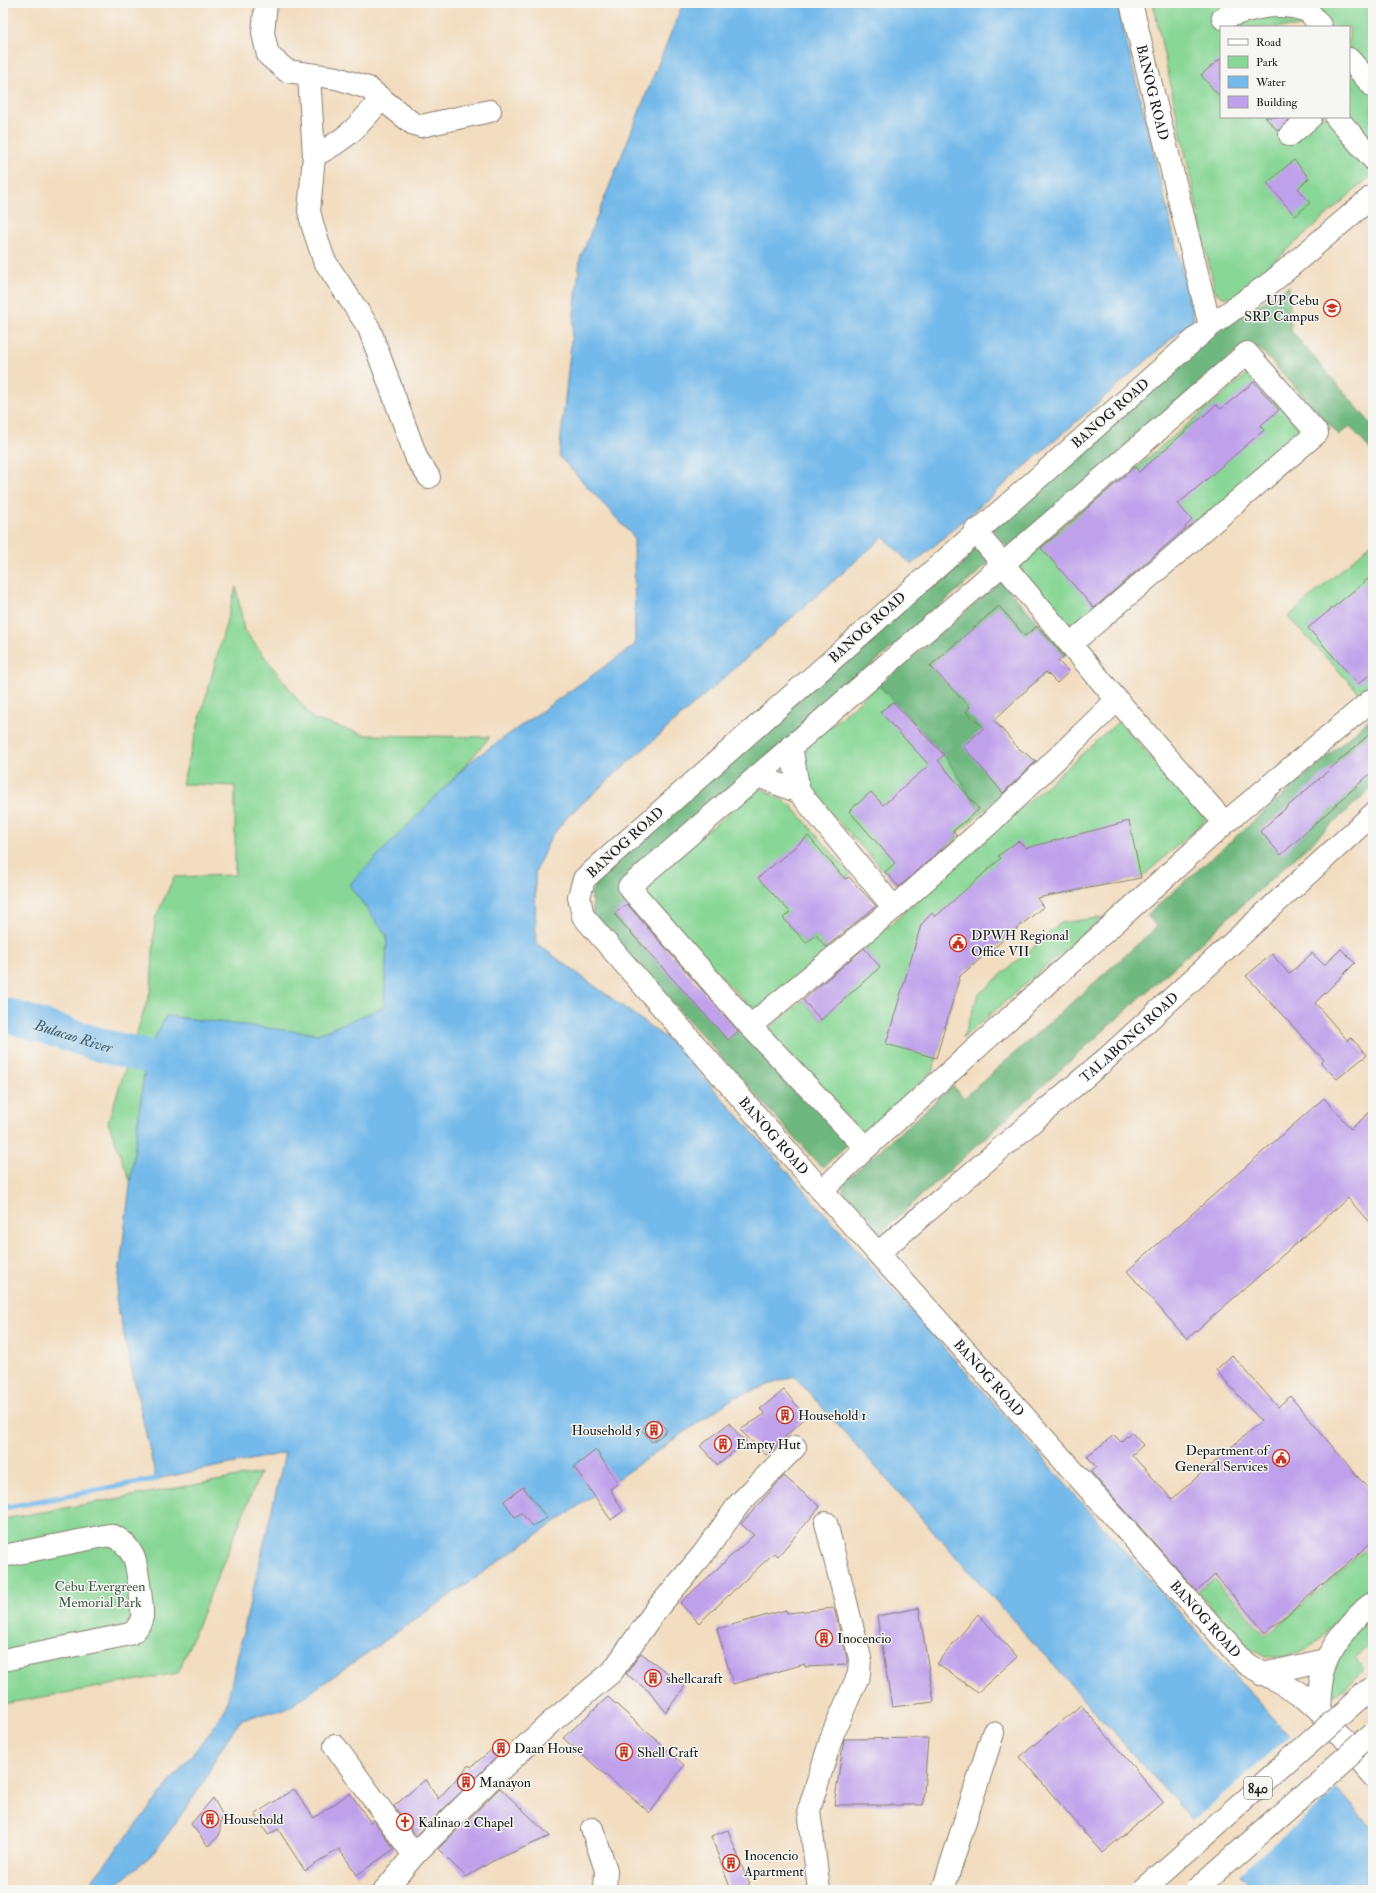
<svg xmlns="http://www.w3.org/2000/svg" width="1376" height="1893" font-family="'IM FELL Double Pica',serif">
<rect width="100%" height="100%" fill="#f6f6f2"/>
<filter id="ink" filterUnits="userSpaceOnUse"><feTurbulence type="fractalNoise" baseFrequency=".025" numOctaves="2"/><feDisplacementMap in="SourceGraphic" scale="8" xChannelSelector="R" yChannelSelector="G"/><feConvolveMatrix kernelMatrix="1 2 1 2 8 2 1 2 1" color-interpolation-filters="sRGB"/></filter>
<filter id="wash" filterUnits="userSpaceOnUse"><feTurbulence type="fractalNoise" baseFrequency=".012" numOctaves="4" result="noise"/><feDisplacementMap in="SourceGraphic" scale="16" xChannelSelector="R" yChannelSelector="G"/><feGaussianBlur stdDeviation="0.9" result="paint"/><feColorMatrix in="noise" values="0 0 0 0 0 0 0 0 0 0 0 0 0 0 0 0 0 1.4 0 .05"/><feComposite in="paint" operator="in"/></filter>
<g filter="url(#wash)">
<rect width="100%" height="100%" fill="#f2ddc0"/>
<g fill="#89d796" stroke="#527a59" fill-rule="evenodd">
<path d="M 1153,3 L 1373,3 L 1373,174 L 1234,297 L 1223,297 L 1215,292 ZM 1221,27 L 1349,27 L 1349,117 L 1221,117 Z"/>
<polygon points="1250,372 1305,435 1074,631 1018,566 1134,465 1136,468"/>
<polygon points="1373,542 1373,692 1365,699 1288,617"/>
<polygon points="236,587 244,630 313,719 366,735 490,737 370,874 409,987 153,1242 108,1122 151,989 155,919 174,877 235,875 235,786 182,784"/>
<polygon points="879,685 944,755 981,813 956,834 958,837 899,887 802,782 797,754"/>
<polygon points="1119,721 1206,820 1141,878 1037,898 1043,907 969,969 964,961 933,1070 864,1135 767,1030 803,1000 821,1020 879,967 864,948"/>
<polygon points="759,787 790,804 851,875 845,879 808,836 793,910 783,918 806,943 816,935 828,949 754,1012 640,888"/>
<polygon points="1103,917 963,1038 978,995 1061,923"/>
<polygon points="260,1473 178,1673 3,1704 3,1519"/>
<polygon points="1373,1543 1373,1590 1357,1600 1332,1624 1321,1639 1307,1649 1286,1657 1265,1657 1251,1650 1198,1592 1214,1578 1266,1636"/>
<path d="M 1373,1618 L 1373,1643 L 1355,1658 L 1365,1669 L 1334,1696 C 1334,1690 1332,1684 1333,1678 C 1334,1654 1353,1629 1373,1618 Z"/>
</g>
<g fill="#6eb87f" stroke="#456a4e">
<polygon points="1289,286 1291,331 1373,426 1373,453 1350,426 1339,435 1260,349 1238,350 1009,549 991,528 1222,328"/>
<polygon points="972,545 989,563 622,883 631,901 614,915 728,1039 744,1027 850,1142 822,1168 593,915 591,893 598,879"/>
<polygon points="1001,582 1067,653 994,720 1018,748 1038,762 981,813 944,755 879,685"/>
<polygon points="1373,716 1373,787 880,1233 843,1191 846,1180 953,1086 964,1098 1157,927 1147,915"/>
</g>
<polygon fill="#73b9ea" stroke="#486a83" points="683,3 1117,3 1194,319 912,565 883,537 568,816 551,837 535,872 536,943 674,1044 1373,1830 1373,1890 1255,1890 794,1376 735,1397 288,1708 242,1719 230,1735 215,1759 204,1782 155,1852 110,1890 84,1890 211,1731 226,1706 285,1453 156,1479 116,1299 146,1056 166,1016 318,1034 384,1007 387,936 349,885 471,761 635,645 634,537 559,456 580,259"/>
<polygon fill="#f2ddc0" points="1291,1734 1338,1788 1239,1875 1192,1822"/>
<g fill="none" stroke-linecap="round" stroke-linejoin="round">
<polyline stroke="#73b9ea" stroke-width="5.5" points="3,1508 156,1479"/>
<path stroke="#73b9ea" stroke-width="34" id="s1" d="M 3,1014 L 104,1046 L 146,1056"/>
</g>
<g id="blocks">
<g fill="#bfa1eb">
<polygon points="1221,58 1221,98 1201,75"/>
<polygon points="1265,117 1292,117 1278,131"/>
<polygon points="1294,160 1309,178 1298,188 1310,203 1295,216 1267,183"/>
<polygon points="1254,382 1279,410 1260,426 1264,430 1178,504 1192,520 1185,527 1186,528 1094,608 1041,548 1135,467 1139,472 1216,405 1221,409"/>
<polygon points="1373,575 1373,672 1358,684 1308,628"/>
<polygon points="999,606 1025,636 1037,626 1064,656 1058,661 1069,672 1057,683 1046,672 994,720 1018,748 1036,761 1003,793 963,746 984,728 966,712 970,707 930,666"/>
<polygon points="893,702 944,755 938,760 979,809 953,831 957,836 899,887 885,872 895,863 849,811 871,792 883,805 929,765 880,712"/>
<polygon points="1373,731 1373,771 1281,855 1260,831"/>
<polygon points="1129,821 1141,878 1037,898 1043,907 960,976 936,1058 886,1044 921,925 932,913 935,917 1001,858 998,856 1018,841 1026,848"/>
<polygon points="808,836 845,879 849,877 876,906 826,947 816,935 806,943 783,918 790,912 758,878"/>
<polygon points="627,904 738,1031 728,1040 614,914"/>
<polygon points="864,948 880,967 821,1020 803,1000"/>
<polygon points="1341,949 1355,963 1315,1003 1348,1041 1351,1038 1367,1055 1337,1079 1321,1063 1324,1060 1246,976 1272,954 1289,974 1312,953 1324,965"/>
<polygon points="1324,1098 1351,1129 1373,1109 1373,1227 1348,1198 1187,1339 1127,1271"/>
<polygon points="1232,1355 1278,1407 1290,1396 1373,1495 1373,1541 1266,1633 1215,1575 1197,1591 1090,1471 1096,1467 1087,1456 1114,1435 1121,1442 1131,1432 1143,1445 1132,1455 1172,1499 1261,1421 1216,1370"/>
<polygon points="784,1390 806,1417 766,1455 740,1430 765,1414 760,1409"/>
<polygon points="658,1419 667,1431 652,1442 641,1429"/>
<polygon points="729,1423 745,1442 718,1465 700,1446"/>
<polygon points="596,1450 618,1483 610,1489 623,1511 611,1520 574,1467"/>
<polygon points="784,1476 820,1507 778,1556 774,1553 699,1623 680,1603 754,1535 741,1524"/>
<polygon points="523,1487 547,1518 532,1526 521,1513 515,1517 504,1501"/>
<polygon points="834,1608 847,1659 847,1665 805,1667 805,1664 733,1684 717,1629 786,1610 787,1613"/>
<polygon points="919,1608 934,1702 892,1707 877,1616"/>
<polygon points="978,1614 1017,1657 978,1692 937,1664"/>
<polygon points="641,1653 685,1686 666,1712 650,1692 626,1674"/>
<polygon points="608,1697 684,1765 650,1813 563,1738"/>
<polygon points="1081,1705 1163,1802 1102,1853 1020,1757"/>
<polygon points="928,1738 923,1805 834,1805 844,1739"/>
<polygon points="501,1742 506,1748 416,1836 394,1806 426,1779 438,1799 469,1765 471,1767"/>
<polygon points="500,1788 550,1836 493,1861 466,1877 438,1849"/>
<polygon points="294,1789 314,1818 350,1793 370,1822 373,1820 394,1849 357,1875 339,1849 305,1871 278,1829 268,1835 255,1814"/>
<polygon points="213,1798 222,1814 219,1836 208,1846 191,1824"/>
<polygon points="728,1830 751,1890 731,1890 711,1836"/>
</g>
</g>
</g>
<g filter="url(#ink)">
<use href="#blocks" fill-opacity="0" stroke="#877c6e" stroke-width="1"/>
<g fill="none" stroke-linecap="round" stroke-linejoin="round">
<g stroke="#877c6e" stroke-width="24">
<g id="minor">
<polyline points="266,3 263,33 268,55 287,71 337,78 368,88 412,123 421,126 490,111"/>
<path id="s2" d="M 1131,3 L 1210,326"/>
<path d="M 1223,18 C 1249,9 1279,0 1307,11 C 1312,14 1317,22 1321,27"/>
<polyline points="1349,59 1373,86"/>
<polyline points="309,75 314,156 309,211 313,227 324,260 369,328 417,459 429,477"/>
<polyline points="1336,117 1373,159"/>
<polyline points="1290,135 1311,117"/>
<path d="M 314,156 C 347,139 358,127 381,99"/>
<path id="s3" d="M 1373,196 L 1273,281 L 1210,326 L 584,879 L 579,897 L 583,916 L 822,1191 L 1246,1664 L 1299,1693 L 1318,1710 L 1373,1773"/>
<polyline points="975,531 1003,564 1247,353 1317,433 1071,644"/>
<polyline points="791,746 799,792"/>
<polyline points="758,776 799,792 894,908"/>
<polyline points="750,1026 894,908 990,823 1117,700"/>
<polyline points="866,1148 750,1026 629,887 1003,564 1117,700 1225,823"/>
<polyline points="822,1191 866,1148 1225,823 1373,699"/>
<path id="s4" d="M 878,1253 L 1107,1058 L 1373,814"/>
<path d="M 3,1556 L 109,1535 C 121,1538 127,1545 133,1556 C 137,1562 143,1610 142,1617 C 140,1625 137,1630 130,1634 L 3,1660"/>
<polyline points="1263,1674 1325,1660"/>
<path d="M 1318,1710 C 1320,1670 1324,1654 1351,1624 C 1358,1616 1364,1608 1373,1603"/>
<polyline points="335,1746 414,1855"/>
<polyline points="592,1829 606,1870 605,1890"/>
<polyline points="385,1890 414,1855 495,1775 550,1723 612,1672 655,1611 704,1553 739,1504 795,1447"/>
<polyline points="819,1890 809,1810 833,1733 859,1674 860,1658 826,1523"/>
<polyline points="943,1890 993,1733"/>
</g>
</g>
<use href="#minor" stroke="#fff" stroke-width="22"/>
<g stroke="#877c6e" stroke-width="24" stroke-linecap="butt">
<g id="highway-bridge">
<polyline points="1143,1890 1373,1686"/>
<polyline points="1196,1890 1373,1734"/>
</g>
</g>
<use href="#highway-bridge" stroke="#fff" stroke-width="22"/>
</g>
</g>
<defs>
<g id="university-ring" transform="scale(0.9)"><circle r="9.5" fill="#f6f6f2" stroke="#c8321e" stroke-width="1.5"/><path d="M0-5L7-2L0 1L-7-2ZM-4 1L0 2.5L4 1V4Q0 6-4 4Z" fill="#c8321e"/></g>
<g id="civic-ring" transform="scale(0.9)"><circle r="9.5" fill="#f6f6f2" stroke="#c8321e" stroke-width="1.5"/><path d="M-.6-6.5H3V-4.5H.6V-3L4-1V1h2V6H-6V1h2V-1L-.6-3ZM-1.2 2.5V6h2.4V2.5Z" fill="#c8321e"/></g>
<g id="building-ring" transform="scale(0.9)"><circle r="9.5" fill="#f6f6f2" stroke="#c8321e" stroke-width="1.5"/><path d="M-4-6H4V6H1V3H-1V6H-4ZM-2.5-4.3h1.7v1.8h-1.7ZM.8-4.3h1.7v1.8H.8ZM-2.5-1h1.7V.8h-1.7ZM.8-1h1.7V.8H.8Z" fill="#c8321e"/></g>
<g id="church-ring" transform="scale(0.9)"><circle r="9.5" fill="#f6f6f2" stroke="#c8321e" stroke-width="1.5"/><path d="M-1.2-6h2.4v3.5h3.3v2.4h-3.3V6h-2.4V-.1h-3.3v-2.4h3.3Z" fill="#c8321e"/></g>
</defs>
<g fill-rule="evenodd">
<use href="#university-ring" x="1332" y="308"/>
<use href="#civic-ring" x="958" y="943"/>
<use href="#building-ring" x="785" y="1415"/>
<use href="#building-ring" x="654" y="1430"/>
<use href="#building-ring" x="723" y="1444"/>
<use href="#civic-ring" x="1281" y="1458"/>
<use href="#building-ring" x="824" y="1638"/>
<use href="#building-ring" x="653" y="1678"/>
<use href="#building-ring" x="501" y="1748"/>
<use href="#building-ring" x="624" y="1752"/>
<use href="#building-ring" x="466" y="1782"/>
<use href="#building-ring" x="210" y="1819"/>
<use href="#church-ring" x="405" y="1822"/>
<use href="#building-ring" x="731" y="1863"/>
</g>
<g text-anchor="middle" stroke-width="3" stroke-linejoin="round" paint-order="stroke">
<rect fill="#f6f6f2" stroke="#5d5d5c" stroke-width="1" x="1244" y="1777" width="28" height="22" rx="3"/>
<g font-size="13" font-weight="bold" fill="#1c1c1c">
<text x="1258" y="1793">840</text>
</g>
<g font-size="14" fill="#1c1c1c" stroke="#f6f6f2">
<text dy="5" stroke="none"><textPath href="#s2" startOffset="92">BANOG ROAD</textPath></text>
<text transform="translate(1110 413) rotate(-41)" y="5">BANOG ROAD</text>
<text transform="translate(867 627) rotate(-42)" y="5">BANOG ROAD</text>
<text transform="translate(625 842) rotate(-42)" y="5">BANOG ROAD</text>
<text dy="5" stroke="none"><textPath href="#s4" startOffset="331">TALABONG ROAD</textPath></text>
<text dy="5" stroke="none"><textPath href="#s3" startOffset="1373">BANOG ROAD</textPath></text>
<text dy="5" stroke="none"><textPath href="#s3" startOffset="1697">BANOG ROAD</textPath></text>
<text dy="5" stroke="none"><textPath href="#s3" startOffset="2021">BANOG ROAD</textPath></text>
</g>
<g font-size="14" fill="#1c1c1c" stroke="#f6f6f2" text-anchor="start">
<text x="1319" y="305" text-anchor="end">UP Cebu<tspan x="1319" dy="16">SRP Campus</tspan></text>
<text x="971" y="940">DPWH Regional<tspan x="971" dy="16">Office VII</tspan></text>
<text x="798" y="1420">Household 1</text>
<text x="641" y="1435" text-anchor="end">Household 5</text>
<text x="736" y="1449">Empty Hut</text>
<text x="1268" y="1455" text-anchor="end">Department of<tspan x="1268" dy="16">General Services</tspan></text>
<text x="837" y="1643">Inocencio</text>
<text x="666" y="1683">shellcaraft</text>
<text x="514" y="1753">Daan House</text>
<text x="637" y="1757">Shell Craft</text>
<text x="479" y="1787">Manayon</text>
<text x="223" y="1824">Household</text>
<text x="418" y="1827">Kalinao 2 Chapel</text>
<text x="744" y="1860">Inocencio<tspan x="744" dy="16">Apartment</tspan></text>
</g>
<g font-size="14" fill="#425d47" stroke="#f6f6f2">
<text x="100" y="1591">Cebu Evergreen<tspan x="100" dy="16">Memorial Park</tspan></text>
</g>
<g font-size="15" font-style="italic" fill="#3f5b6e" stroke="#f6f6f2">
<text dy="5" stroke="none"><textPath href="#s1" startOffset="74">Bulacao River</textPath></text>
</g>
</g>
<rect width="1376" height="1893" fill="none" stroke="#f6f6f2" stroke-width="16"/>
<rect x="1220" y="26" width="130" height="92" fill="#f6f6f2" stroke="#9f9f9c"/>
<rect x="1228" y="39" width="20" height="6" fill="#ffffff" stroke="#9f9f9c"/>
<text x="1256" y="46" font-size="12" fill="#1c1c1c">Road</text>
<rect x="1228" y="56" width="20" height="12" fill="#89d796" stroke="#9f9f9c"/>
<text x="1256" y="66" font-size="12" fill="#1c1c1c">Park</text>
<rect x="1228" y="76" width="20" height="12" fill="#73b9ea" stroke="#9f9f9c"/>
<text x="1256" y="86" font-size="12" fill="#1c1c1c">Water</text>
<rect x="1228" y="96" width="20" height="12" fill="#bfa1eb" stroke="#9f9f9c"/>
<text x="1256" y="106" font-size="12" fill="#1c1c1c">Building</text>
</svg>
